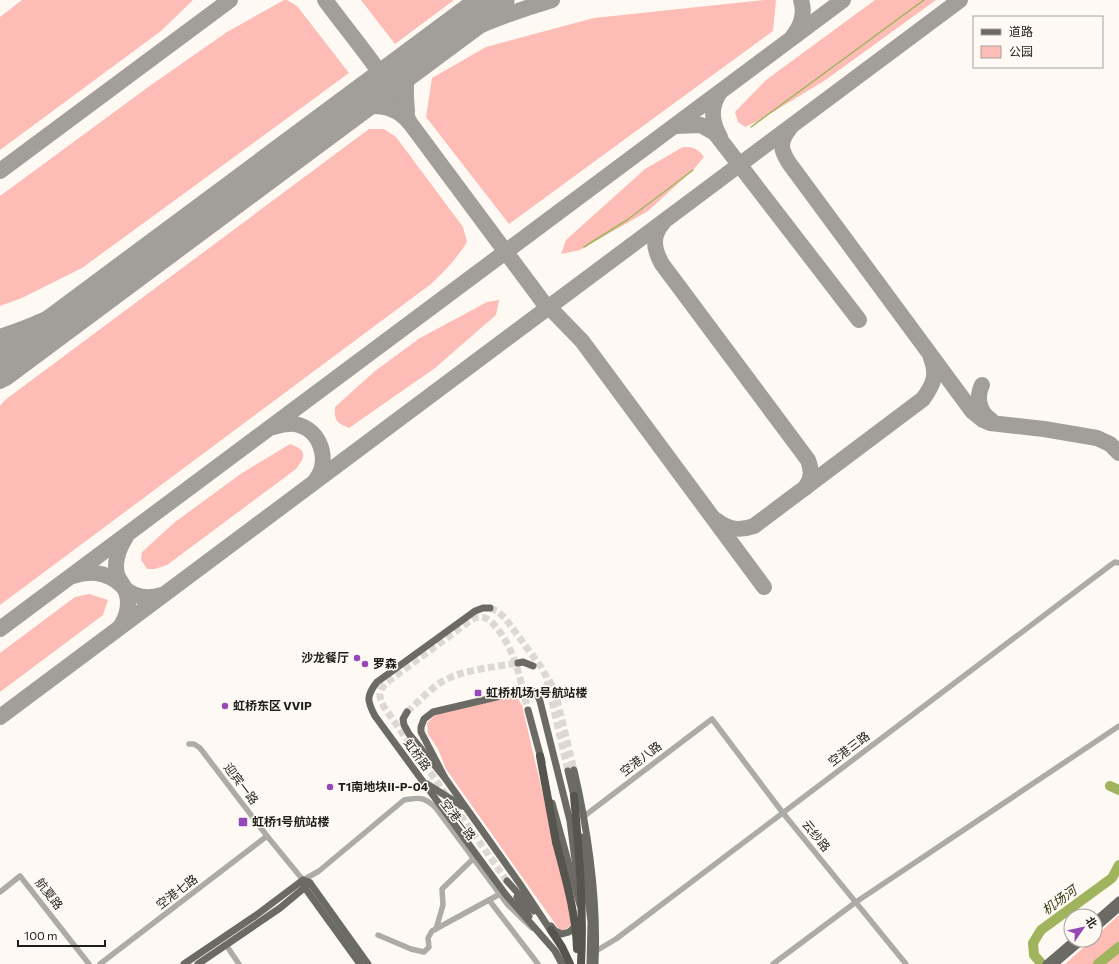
<svg xmlns="http://www.w3.org/2000/svg" width="1119" height="964" font-family="Commissioner,'Noto Sans SC',sans-serif">
<rect width="100%" height="100%" fill="#fff9f3"/>
<g fill="#fdbdb6">
<polygon points="22,0 193,0 161,31 0,150 0,17"/>
<polygon points="284,0 287,0 297,6 349,73 82,268 22,298 0,306 0,196 151,85 227,32"/>
<polygon points="361,0 454,0 395,44"/>
<polygon points="765,0 776,0 773,31 509,224 426,117 432,78 486,47 594,18"/>
<polygon points="875,0 936,0 824,81 760,120 745,127 738,122 735,112 766,80"/>
<path d="M 369,129 L 384,129 L 396,137 L 463,227 L 467,242 C 457,258 445,271 431,284 L 0,605 L 0,406 L 5,400 Z"/>
<path d="M 683,147 C 693,147 698,148 704,157 L 693,170 L 648,211 L 580,250 L 561,254 L 566,240 L 645,169 Z"/>
<path d="M 499,300 L 496,315 L 435,368 L 349,428 C 337,423 334,421 335,407 L 375,371 L 420,338 L 487,302 Z"/>
<path d="M 290,444 C 307,450 306,456 296,469 L 167,565 L 155,569 L 147,569 L 141,560 L 142,552 L 175,522 L 242,473 Z"/>
<polygon points="89,594 108,600 103,615 0,692 0,653 75,597"/>
<polygon points="511,697 518,699 522,705 573,924 561,932 446,769 438,749 428,734 427,723 436,714"/>
<polygon points="1119,915 1119,964 1065,964 1092,940 1095,940 1095,937"/>
</g>
<g fill="none" stroke-linecap="round" stroke-linejoin="round">
<g stroke="#a0b45e" stroke-width="1.5">
<polyline points="751,127 924,0"/>
<polyline points="584,247 627,220 693,170"/>
</g>
<g stroke="#a0b45e" stroke-width="10">
<polyline points="1110,786 1119,790"/>
<polyline points="1041,963 1034,955 1033,943 1041,930 1112,878 1119,865"/>
<polyline points="1098,964 1119,947"/>
</g>
<g stroke="#a29e99" stroke-width="16">
<path d="M 325,0 C 353,38 390,80 410,123 L 543,302 L 549,307 L 582,341 L 764,587"/>
<path d="M 793,36 C 802,25 805,13 801,0"/>
<path d="M 344,112 C 366,104 392,102 409,122"/>
<path d="M 407,112 C 406,95 403,76 414,62 C 419,55 429,51 437,47 C 473,26 512,12 552,0"/>
<polyline points="675,126 701,125 715,133 859,320"/>
<path d="M 790,128 C 779,142 780,149 789,163 L 972,411 L 983,420 L 990,423 L 1044,429 L 1097,438 L 1110,444 L 1119,453"/>
<path d="M 720,137 C 711,121 710,107 720,92"/>
<polyline points="0,171 230,0"/>
<path d="M 663,223 C 651,236 654,250 662,264 L 808,460 C 812,471 812,479 805,488"/>
<path d="M 0,337 C 43,323 83,303 121,278"/>
<polyline points="0,381 24,357 54,328"/>
<path d="M 982,385 C 976,397 979,412 991,420"/>
<path d="M 273,427 C 280,425 287,423 295,424 C 321,429 331,461 315,481"/>
<path d="M 716,520 C 728,530 740,531 754,526 L 923,399 C 933,385 938,375 931,358"/>
<path d="M 73,576 C 87,571 102,572 115,580 C 119,582 121,585 124,588 C 135,598 149,599 162,595"/>
<path d="M 120,627 C 128,615 131,603 125,589 C 123,584 119,580 117,575 C 114,562 119,548 126,537"/>
<polyline points="0,629 843,0"/>
<polyline points="0,717 960,0"/>
</g>
<polyline stroke="#a29e99" stroke-width="39" points="0,368 495,0"/>
<g stroke="#ddd8d3" stroke-width="7" stroke-dasharray="7 3.5" stroke-linecap="butt">
<polyline points="490,608 497,611 505,618 541,667 546,676 568,771"/>
<polyline points="549,680 554,689 557,699 574,770"/>
<path d="M 407,712 C 418,702 428,691 440,683 C 459,670 495,667 518,663"/>
<path d="M 507,881 L 384,707 C 377,694 379,689 390,680 L 467,623 C 471,620 475,617 480,617 C 487,617 492,622 496,627 C 516,651 520,680 528,710"/>
</g>
<g stroke="#acaba8" stroke-width="5.5">
<path d="M 189,744 L 194,744 L 200,748 L 267,836 L 303,880 L 319,871 L 404,800 C 419,797 425,797 436,808 L 508,905 L 532,928"/>
<polyline points="583,817 712,719 783,813 906,964"/>
<polyline points="0,892 20,876 89,964"/>
<polyline points="489,900 538,964"/>
<polyline points="436,929 443,905 442,889 474,858"/>
<polyline points="378,935 411,949 424,952 429,947 428,938 432,931 500,894"/>
<polyline points="226,945 239,964"/>
<polyline points="596,951 616,939 1112,564 1115,562 1119,563"/>
<polyline points="100,964 267,836"/>
<polyline points="773,964 856,902 1119,726"/>
</g>
<g stroke="#6c6a65" stroke-width="7">
<path d="M 490,608 L 483,608 L 475,611 L 377,682 C 366,696 367,701 375,716 L 506,895 L 555,951 L 562,964"/>
<polyline points="518,663 523,662 533,666"/>
<polyline points="528,710 542,762"/>
<polyline points="407,712 403,719 404,725 409,734 445,778 520,884 553,934"/>
<path d="M 574,770 C 588,831 598,901 595,964"/>
<polyline points="568,771 574,796"/>
<path d="M 445,778 L 421,732 L 421,727 L 424,719 L 433,712 L 526,690 C 535,690 537,693 540,701 L 570,821 L 577,876"/>
<polyline points="427,784 462,806"/>
<polyline points="552,803 580,905"/>
<polyline points="306,881 310,883 368,964"/>
<polyline points="507,881 534,911"/>
<polyline points="304,885 305,888 360,964"/>
<polyline points="517,897 529,916"/>
<polyline points="1095,921 1119,900"/>
<polyline points="551,926 555,931 562,934 569,932 578,924"/>
<polyline points="1095,929 1119,908"/>
<polyline points="184,964 255,916 303,880"/>
<polyline points="198,964 280,908 310,883"/>
<polyline points="1046,964 1074,940"/>
<polyline points="1055,964 1083,940"/>
</g>
<g stroke="#55544d" stroke-width="8">
<polyline points="540,756 556,842"/>
<polyline points="551,930 562,947 570,964"/>
</g>
<polyline stroke="#6c6a65" stroke-width="7" points="581,837 591,922 590,964"/>
<g stroke="#55544d" stroke-width="8">
<path d="M 574,796 C 579,852 584,908 581,964"/>
<path d="M 556,842 C 565,877 576,913 577,949"/>
</g>
</g>
<g fill="#9748b8" stroke="#fff9f3" stroke-width="1.5">
<circle cx="357" cy="658" r="4"/>
<circle cx="365" cy="664" r="4"/>
<rect x="474" y="689" width="8" height="8" rx="2"/>
<circle cx="225" cy="706" r="4"/>
<circle cx="330" cy="787" r="4"/>
<rect x="238" y="817" width="10" height="10" rx="2"/>
</g>
<g text-anchor="middle" stroke-width="3" stroke-linejoin="round" paint-order="stroke">
<g font-size="12" font-weight="bold" fill="#1f1e1b" stroke="#fff9f3" text-anchor="start">
<text x="349" y="662" text-anchor="end">沙龙餐厅</text>
<text x="373" y="668">罗森</text>
<text x="486" y="697">虹桥机场1号航站楼</text>
<text x="233" y="710">虹桥东区 VVIP</text>
<text x="338" y="791">T1南地块II-P-04</text>
<text x="252" y="826">虹桥1号航站楼</text>
</g>
<g font-size="12" fill="#1f1e1b" stroke="#fff9f3">
<text transform="translate(849 749) rotate(-37)" y="4">空港三路</text>
<text transform="translate(417 755) rotate(53)" y="4">虹桥路</text>
<text transform="translate(641 759) rotate(-37)" y="4">空港八路</text>
<text transform="translate(241 784) rotate(53)" y="4">迎宾一路</text>
<text transform="translate(458 820) rotate(52)" y="4">空港一路</text>
<text transform="translate(816 836) rotate(51)" y="4">云纱路</text>
<text transform="translate(177 892) rotate(-37)" y="4">空港七路</text>
<text transform="translate(49 894) rotate(52)" y="4">航夏路</text>
</g>
<g font-size="13" font-style="italic" fill="#333c17" stroke="#fff9f3">
<text transform="translate(1059 900) rotate(-36)" y="5">机场河</text>
</g>
</g>
<rect x="973" y="16" width="130" height="52" fill="#fff9f3" stroke="#a5a19d"/>
<rect x="981" y="29" width="20" height="6" fill="#6c6a65" stroke="#a5a19d"/>
<text x="1009" y="36" font-size="12" fill="#1f1e1b">道路</text>
<rect x="981" y="46" width="20" height="12" fill="#fdbdb6" stroke="#a5a19d"/>
<text x="1009" y="56" font-size="12" fill="#1f1e1b">公园</text>
<g transform="translate(1083 928) rotate(56)"><circle r="19" fill="#fff9f3" stroke="#a5a19d"/>
<path d="M0-3L7 15L0 10L-7 15Z" fill="#9748b8"/>
<text y="-6" font-size="11" font-weight="bold" text-anchor="middle" fill="#1f1e1b">北</text>
</g>
<path d="M18 940v6h87v-6" fill="none" stroke="#1f1e1b" stroke-width="2"/>
<text x="24" y="940" font-size="12" fill="#1f1e1b" stroke="#fff9f3" stroke-width="3" paint-order="stroke">100 m</text>
</svg>
